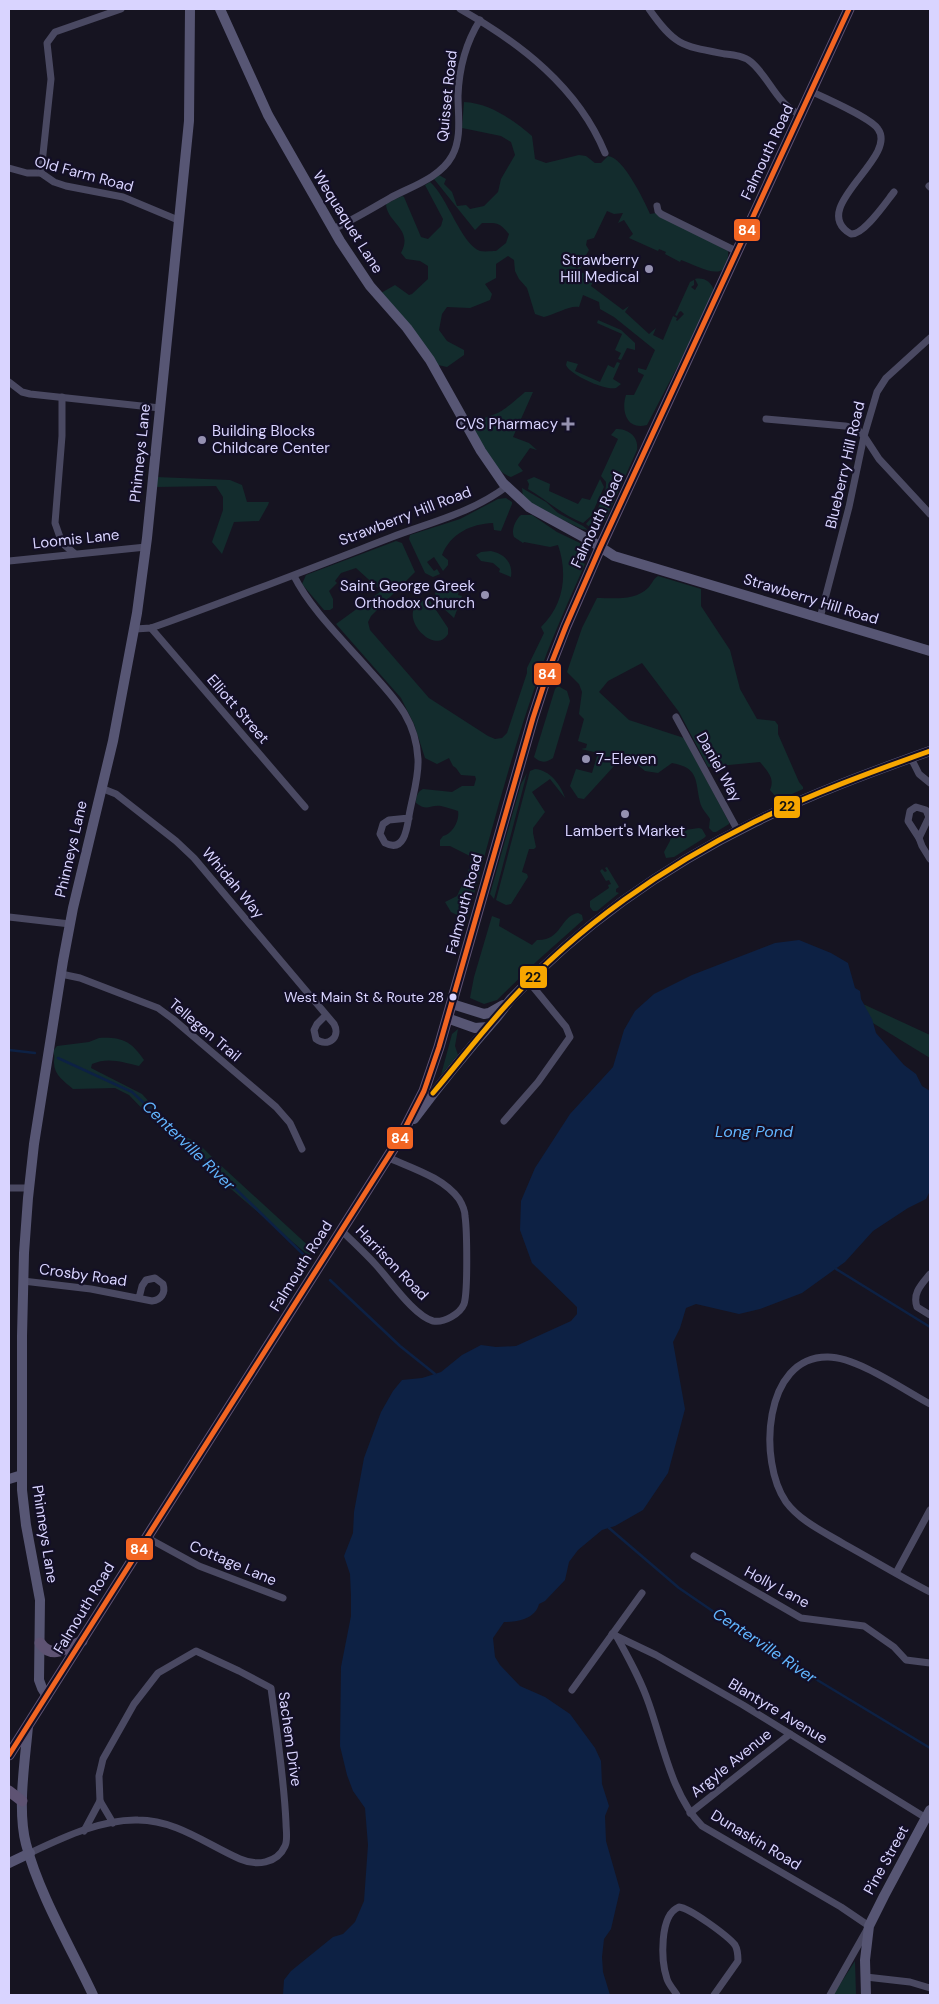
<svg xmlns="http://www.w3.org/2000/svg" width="939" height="2004" font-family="'DM Sans',sans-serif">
<rect width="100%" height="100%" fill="#161421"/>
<g fill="#132c2d">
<path d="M 464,102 C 490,103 513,120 532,136 L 535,159 L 546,163 L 579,155 L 586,156 L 595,163 L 601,163 L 608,156 C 623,157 644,200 650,214 L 656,213 L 728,251 C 730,287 699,266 681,260 L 680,262 L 665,254 L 666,252 L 659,249 L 658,251 L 629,238 L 633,234 L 624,220 L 618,223 L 623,213 L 614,214 L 607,211 L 594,238 L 587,240 L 586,245 L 589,250 L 586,255 L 579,258 L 575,257 L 574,260 L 577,262 L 575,267 L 577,269 L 585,259 L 579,271 L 585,274 L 583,280 L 586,282 L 590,277 L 594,279 L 591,286 L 623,310 L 629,306 L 625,312 L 649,334 L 656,328 L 653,335 L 663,340 L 673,316 L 677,318 L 676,320 L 677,321 L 684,314 L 681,311 L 679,312 L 677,316 L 675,315 L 690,282 L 694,280 L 694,285 L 691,287 L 695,290 L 698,285 L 695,279 C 704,277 712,282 714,291 L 683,356 L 647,425 C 626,431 621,410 626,395 L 634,395 L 644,375 L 638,372 L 638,368 L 646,370 L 655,350 L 614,317 L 600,309 L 599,302 L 583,295 L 579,307 C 570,305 556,314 544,317 L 535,314 L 527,288 L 519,279 L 515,271 L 514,260 L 508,256 L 496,264 L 496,278 L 485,284 L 492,294 L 490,300 L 470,308 L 447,307 L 442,314 L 439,330 L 447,341 L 464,350 L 464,355 L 447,367 L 438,365 L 381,293 L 395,285 L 409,295 L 412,294 L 428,279 L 428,266 L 420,261 L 406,259 L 401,253 C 414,229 387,223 386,204 L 402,196 L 404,197 L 421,237 L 428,239 L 441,226 L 443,219 L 425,185 L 430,182 C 447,196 461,244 480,251 C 485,252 492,251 496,251 L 506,243 L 509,234 C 499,222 498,223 482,223 L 475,230 L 434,179 L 439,175 L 446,179 L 444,184 L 452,192 L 457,206 L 466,205 L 470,209 L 484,206 L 498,192 L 501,179 L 515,155 L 511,142 L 501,136 L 462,128 Z"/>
<polygon points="598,320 621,330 635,343 635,350 627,348 621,360 618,359 621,353 615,350 622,334 597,323"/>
<path d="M 567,361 L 578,364 L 575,371 L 600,382 L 608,365 L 614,368 L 617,362 L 620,363 L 613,379 L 621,384 L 616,388 C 606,391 570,375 566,365 Z"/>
<path d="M 525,392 L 533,392 L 513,437 L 529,443 L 537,450 L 530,448 L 518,465 L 523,471 L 511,477 C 493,471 485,448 475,431 C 477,418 486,418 495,414 C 503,412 518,398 525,392 Z"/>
<path d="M 616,429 C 628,429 639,436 637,450 L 605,521 L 602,521 L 599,525 L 591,528 L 586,524 C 595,515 607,495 606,482 L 601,476 L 618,439 L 611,435 Z"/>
<polygon points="156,477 230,480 242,485 247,502 269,502 268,505 259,521 234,522 222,554 212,542 223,510 223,497 216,486 155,487"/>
<path d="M 534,477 L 550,484 L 549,491 L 578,504 L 582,498 L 590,500 L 600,479 L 604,487 L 591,516 L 583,523 C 562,515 547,500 528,489 L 529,484 L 527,480 Z"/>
<polygon points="522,488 546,502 558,513 583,526 588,530 582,529 537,508 523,497"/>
<path d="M 506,498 L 512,502 L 512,504 L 501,531 L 494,530 L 493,523 C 471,524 451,533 442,555 L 448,560 L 448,565 L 443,571 L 434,557 L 427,562 L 434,571 L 437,569 L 440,574 L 433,577 L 425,573 L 409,539 L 410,535 L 460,519 L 498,499 Z"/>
<path d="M 521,515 L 532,515 L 557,532 L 580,543 L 585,551 L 583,552 L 583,563 L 585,564 C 568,603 550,641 537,681 C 510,758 490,837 468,916 L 463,918 L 451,912 L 445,902 L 457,896 L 468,872 L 472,857 L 450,846 L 440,846 L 440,840 L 443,836 C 452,834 460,821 458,811 C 452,809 446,807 441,806 C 431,804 427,812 416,803 C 416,797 417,792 423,789 L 452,792 L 462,786 L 474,786 L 476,779 L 475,776 L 461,775 L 456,768 L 453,766 L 449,758 L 437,764 L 425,758 L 414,724 L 401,698 L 336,624 L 380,592 L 378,588 L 356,568 L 341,573 L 335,581 L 337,583 L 329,591 L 333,599 L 333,608 L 330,610 L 324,610 L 302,584 L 306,575 L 396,541 L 402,543 L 415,572 L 371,616 L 368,622 L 370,630 L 429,698 L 488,736 L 495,739 L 502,738 L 507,733 L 527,673 L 527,668 L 544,633 L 541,627 C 564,605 568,574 558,545 L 550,547 L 524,542 L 523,543 L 514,537 C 511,531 515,520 521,515 Z"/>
<path d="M 491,551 C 505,554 513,563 511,577 L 499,572 L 500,569 L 493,563 L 481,561 L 476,555 L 481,552 Z"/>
<path d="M 658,576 L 701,589 L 701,606 L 730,650 L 740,689 L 757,719 L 775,721 L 778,725 L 778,734 L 799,782 L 803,787 L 803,789 L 781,799 L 776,797 L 770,790 C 775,778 768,772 760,762 L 708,767 L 679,712 L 642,663 L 608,681 L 599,692 L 629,720 L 684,738 L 729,822 L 729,824 L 716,832 L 713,832 L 709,828 L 710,819 C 707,814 701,808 700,802 C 695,780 699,768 672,763 L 658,773 L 645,771 L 625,754 L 584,799 L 578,798 L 570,786 L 576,769 L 592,773 L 598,753 L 581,749 L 586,748 L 587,744 L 578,741 L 584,719 L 579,714 L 582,692 L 579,684 L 567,672 L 582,628 L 597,598 C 613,598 635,601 648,588 C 652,584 653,579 658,576 Z"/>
<polygon points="441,583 459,591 458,595 462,596 454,618 442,607 435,594 437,587"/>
<path d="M 424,600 L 430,601 L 448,628 L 448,634 C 434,658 393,612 424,600 Z"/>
<path d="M 558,686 L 567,691 L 570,701 L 553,758 C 546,763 540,763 534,757 L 555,689 Z"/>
<path d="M 535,769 C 550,770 561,785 565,798 L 550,779 L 532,792 L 545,812 L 533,828 L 533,833 L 536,847 L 534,849 L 529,849 L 522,872 L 527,874 L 528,877 L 511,904 L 506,905 L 496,900 L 530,771 Z"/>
<polygon points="527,773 494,899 490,894 521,784"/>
<polygon points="699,828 702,829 706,836 704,838 674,857 666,858 664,852 670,841 671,832"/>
<polygon points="607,867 619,887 616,889 616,892 619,893 597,911 593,911 590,907 590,901 609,888 608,885 611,884 609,880 606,881 600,871 602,869 605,872 607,871 605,868"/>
<path d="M 578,913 L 582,915 L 583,920 L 537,961 L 497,1000 L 484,1004 L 470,998 L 474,977 L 492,916 L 500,919 L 499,926 L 532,945 L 537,940 C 562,941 560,916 578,913 Z"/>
<polygon points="863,1004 930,1035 930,1058 868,1020"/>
<polygon points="458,1029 455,1046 458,1055 441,1075 452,1034"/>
<path d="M 99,1038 C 122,1037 131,1041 144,1060 L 139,1066 C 122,1062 108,1057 92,1064 L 91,1068 L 142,1094 L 175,1130 L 200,1145 L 215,1160 L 313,1250 L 309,1256 L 231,1189 L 203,1160 L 156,1123 L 129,1095 L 115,1088 L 73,1089 C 65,1082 54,1075 54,1063 C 54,1058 55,1056 53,1051 L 57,1046 L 89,1042 Z"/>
<polygon points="855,1961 856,1995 833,1995"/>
</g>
<path fill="#0d2144" d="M 799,940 L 831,953 L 848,963 L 855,988 L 860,991 L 861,999 L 872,1019 L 876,1033 L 904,1065 L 916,1074 L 922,1086 L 930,1091 L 930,1191 L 926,1199 L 908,1208 L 873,1231 L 845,1262 L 802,1293 L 760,1309 L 739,1314 L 696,1304 L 686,1308 L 680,1328 L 673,1342 L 685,1409 L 668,1473 L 643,1510 L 615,1526 L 602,1530 L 578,1550 L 569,1562 L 565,1580 L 545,1601 L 539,1604 C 535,1619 518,1622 504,1622 L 493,1638 L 495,1657 L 500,1665 L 520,1686 L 545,1697 L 570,1714 L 595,1748 L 601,1761 L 602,1784 L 609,1806 L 605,1816 L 606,1841 L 620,1890 L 611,1929 L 604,1939 L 602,1957 L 603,1972 L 610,1995 L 283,1995 L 284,1980 L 291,1971 L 333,1937 L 343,1934 L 355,1922 L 364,1901 L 368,1845 L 365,1808 L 353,1791 L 347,1775 L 340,1746 L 341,1667 L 351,1616 L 351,1596 L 350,1574 L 344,1556 L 353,1533 L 354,1512 L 364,1458 L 381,1412 L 393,1391 L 402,1380 L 422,1378 L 441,1372 L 462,1355 L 481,1345 L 496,1347 L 516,1346 L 571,1321 L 577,1314 L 577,1307 L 532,1263 L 520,1230 L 521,1201 L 535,1168 L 570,1114 L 613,1067 L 624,1030 L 635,1011 L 654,994 L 692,975 L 775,943 Z"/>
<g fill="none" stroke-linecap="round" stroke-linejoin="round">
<g stroke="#0d2144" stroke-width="2.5">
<polyline points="9,1050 35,1053"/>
<polyline points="58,1058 132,1092 207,1161 304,1255"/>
<polyline points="836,1269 930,1327"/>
<polyline points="330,1280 400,1346 435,1374"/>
<polyline points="609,1528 679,1588 784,1660 930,1748"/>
</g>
<g stroke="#4a4962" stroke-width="7">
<path d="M 460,9 C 520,43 578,87 605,153"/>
<path d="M 649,9 C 675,46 682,46 725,54 C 734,55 744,56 751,62 C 770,78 776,104 801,115"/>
<path d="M 811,91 C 826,99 870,117 878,129 C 899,158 806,208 851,234 C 864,235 886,202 894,192"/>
<polyline points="9,168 27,173 41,173 54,182 66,186 123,197 178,220"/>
<polyline points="41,173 51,79 47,43 55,32 121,9"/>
<polyline points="929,186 930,187"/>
<polyline points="657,206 658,211 661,214 738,252"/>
<path d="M 333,229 C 353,220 371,209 390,198 C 410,187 440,178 452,156 C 462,138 458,116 458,96 C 459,68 465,44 480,20"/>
<polyline points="9,382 22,392 30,394 160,408"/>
<polyline points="62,397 62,436 55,523 62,543 74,553"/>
<polyline points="766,419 845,426 856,428 864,436 879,459 930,514"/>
<polyline points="9,561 146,547"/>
<path d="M 294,576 C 311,610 345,642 370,671 C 395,699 416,719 418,759 C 419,778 412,798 409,816 C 407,829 404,853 385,843 L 380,834 L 383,824 L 389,820 L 409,818"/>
<polyline points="820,618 849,507 864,436 877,392 886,378 930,338"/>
<polyline points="151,628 305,807"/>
<path d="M 135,629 L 151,628 L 168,622 C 243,595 317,566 392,537 C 431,522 471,513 506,487"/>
<polyline points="676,717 738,831"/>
<polyline points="911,758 919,774 930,783"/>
<path d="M 101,788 L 116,794 L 176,841 L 194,858 L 334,1024 C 341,1037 328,1048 316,1039 L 314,1030 L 317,1024 L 326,1015"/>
<polygon points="916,807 926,810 929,817 919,838 908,821 910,811"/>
<polyline points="919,838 922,846 930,859"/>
<polyline points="9,917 70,924"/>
<polyline points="61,974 80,978 158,1008 173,1019 276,1107 290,1123 302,1149"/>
<polyline points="504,1121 538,1082 570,1037 566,1027 529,982"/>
<polyline points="9,1188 29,1188"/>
<path d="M 341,1230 C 353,1242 365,1253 376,1265 C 390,1280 414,1316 433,1321 C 444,1323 460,1314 464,1304 C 468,1292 467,1230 465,1216 C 465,1210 462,1204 459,1199 C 443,1177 411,1168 387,1157"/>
<path d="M 930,1274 C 922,1284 912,1293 917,1307 L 930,1315"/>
<path d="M 23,1281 L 91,1289 L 152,1301 C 161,1300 166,1293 163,1284 L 155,1278 L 146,1280 L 142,1286 L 139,1298"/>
<path d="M 930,1404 C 904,1390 857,1357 828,1357 C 763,1356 758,1462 786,1502 C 800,1521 824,1532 844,1544 C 873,1560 901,1577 930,1592"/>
<polyline points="146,1537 199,1566 283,1598"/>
<polyline points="694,1556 801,1618 864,1626 894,1647 906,1660 930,1663"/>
<polyline points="896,1573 930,1510"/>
<polyline points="612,1634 656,1655 743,1705 926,1818"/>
<path d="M 617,1637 C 629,1659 641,1680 649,1704 C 663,1744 672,1796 702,1826 L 841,1907 L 869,1926 L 830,1995"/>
<polyline points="572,1690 642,1593"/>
<polyline points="690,1813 790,1734"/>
<polyline points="84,1831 100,1801"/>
<path d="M 30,1853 C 62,1838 101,1819 138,1820 C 176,1820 206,1844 240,1859 C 256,1866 277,1864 285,1846 C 288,1840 286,1830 286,1823 C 284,1778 277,1733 271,1688 L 239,1671 L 196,1651 L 158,1673 L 134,1704 L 103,1759 L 99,1776 L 100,1801 L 113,1823"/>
<polyline points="866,1977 910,1982 930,1988"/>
<path d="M 677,1995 C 674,1990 669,1985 667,1979 C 661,1961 659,1915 679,1907 C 690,1908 728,1936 735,1945 C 738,1950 738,1956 738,1961 L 714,1995"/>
</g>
<g stroke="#575674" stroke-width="10">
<polyline points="220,9 268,115 340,241 370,286 407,328 430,360 481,451 503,483 529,507 591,541 614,556 930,651"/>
<polyline points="452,1004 484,1014 489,1013 503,1005"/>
<polyline points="447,1018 475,1028 488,1027"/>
<path d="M 414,1119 C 440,1084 468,1050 497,1017 C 502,1011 506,1005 511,999 C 580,926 665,866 755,822 C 811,794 871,772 930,751"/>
<polyline points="9,1479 22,1475"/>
<polyline points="47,1696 42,1688 39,1680 40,1600 26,1525 22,1490 22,1336 24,1253 28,1198 34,1144 63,961 73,908 113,741 137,613 147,538 189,121 190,9"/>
<path d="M 28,1726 C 25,1762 17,1809 26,1844 C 39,1894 71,1948 93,1995"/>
<polyline points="9,1863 30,1853"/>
<polyline points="866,1995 865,1960 869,1926 884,1896 930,1810"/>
</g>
<g stroke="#5e5373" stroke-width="11">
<path d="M 40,1643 C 52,1660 67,1648 82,1641"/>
<polyline points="9,1755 400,1138 424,1091 439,1047 533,718 548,672 566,626 600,548 849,9"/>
<polyline points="9,1791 22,1801"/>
</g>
<g stroke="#130f26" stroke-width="9">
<path id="bus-1" d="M 433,1093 C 459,1062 484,1029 511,1000 C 578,926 665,866 754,822 C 811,794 871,772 930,751"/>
</g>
<g stroke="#130f26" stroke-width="9">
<polyline id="bus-2" points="9,1755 400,1138 424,1091 439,1047 533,718 548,672 566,626 600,548 849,9"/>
</g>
<use href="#bus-1" stroke="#f7a600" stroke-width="5"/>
<use href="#bus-2" stroke="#f26522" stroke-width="5"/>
</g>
<g fill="#9591b1" stroke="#130f26" stroke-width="2">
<circle cx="649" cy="269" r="5"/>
<path d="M565.5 416.5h5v5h5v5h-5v5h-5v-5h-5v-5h5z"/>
<circle cx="202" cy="440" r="5"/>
<circle cx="485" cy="595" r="5"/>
<circle cx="586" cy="759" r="5"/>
<circle cx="625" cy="814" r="5"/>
</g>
<circle fill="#d9d4ff" stroke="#130f26" stroke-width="2" cx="453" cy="997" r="4.5"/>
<g text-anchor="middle" stroke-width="4.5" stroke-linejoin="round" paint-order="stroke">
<g font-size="14" fill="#d9d4ff" stroke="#130f26" text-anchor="end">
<text x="444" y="1002">West Main St &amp; Route 28</text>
</g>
<g font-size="15" fill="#d9d4ff" stroke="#130f26">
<text transform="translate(447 96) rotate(-84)" y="5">Quisset Road</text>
<text transform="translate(767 152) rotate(-65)" y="5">Falmouth Road</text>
<text transform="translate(84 174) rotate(15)" y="5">Old Farm Road</text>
<text transform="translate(348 222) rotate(58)" y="5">Wequaquet Lane</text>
<text transform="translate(140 453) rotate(-84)" y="5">Phinneys Lane</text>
<text transform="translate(845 465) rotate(-77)" y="5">Blueberry Hill Road</text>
<text transform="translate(405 516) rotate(-21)" y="5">Strawberry Hill Road</text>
<text transform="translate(597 520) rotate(-65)" y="5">Falmouth Road</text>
<text transform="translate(76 539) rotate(-6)" y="5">Loomis Lane</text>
<text transform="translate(811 599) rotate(17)" y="5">Strawberry Hill Road</text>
<text transform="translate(238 709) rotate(49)" y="5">Elliott Street</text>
<text transform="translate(719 767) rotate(61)" y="5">Daniel Way</text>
<text transform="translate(71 849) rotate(-77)" y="5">Phinneys Lane</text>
<text transform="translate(233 883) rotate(50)" y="5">Whidah Way</text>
<text transform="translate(464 904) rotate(-75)" y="5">Falmouth Road</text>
<text transform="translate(205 1030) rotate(40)" y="5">Tellegen Trail</text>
<text transform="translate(392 1263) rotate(46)" y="5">Harrison Road</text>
<text transform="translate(301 1266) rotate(-58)" y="5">Falmouth Road</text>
<text transform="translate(83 1275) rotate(8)" y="5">Crosby Road</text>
<text transform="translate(45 1534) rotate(81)" y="5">Phinneys Lane</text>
<text transform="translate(233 1563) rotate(23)" y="5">Cottage Lane</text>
<text transform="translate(777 1587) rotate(28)" y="5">Holly Lane</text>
<text transform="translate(84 1608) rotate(-59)" y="5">Falmouth Road</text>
<text transform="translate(778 1711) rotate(31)" y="5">Blantyre Avenue</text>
<text transform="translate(290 1739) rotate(82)" y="5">Sachem Drive</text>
<text transform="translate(731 1763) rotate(-39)" y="5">Argyle Avenue</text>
<text transform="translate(756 1840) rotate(31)" y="5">Dunaskin Road</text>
<text transform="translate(886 1860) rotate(-61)" y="5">Pine Street</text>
</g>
<g font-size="15" fill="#d9d4ff" stroke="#130f26" text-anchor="end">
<text x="639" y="265">Strawberry<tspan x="639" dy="17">Hill Medical</tspan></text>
<text x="558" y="429">CVS Pharmacy</text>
<text x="212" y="436" text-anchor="start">Building Blocks<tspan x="212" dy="17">Childcare Center</tspan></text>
<text x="475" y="591">Saint George Greek<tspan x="475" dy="17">Orthodox Church</tspan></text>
<text x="596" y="764" text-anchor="start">7-Eleven</text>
<text x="625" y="836" text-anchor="middle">Lambert's Market</text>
</g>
<g font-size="16" font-style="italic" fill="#62b6ff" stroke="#130f26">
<text x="754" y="1137">Long Pond</text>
<text transform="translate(189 1145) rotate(44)" y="6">Centerville River</text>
<text transform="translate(765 1645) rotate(34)" y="6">Centerville River</text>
</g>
</g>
<g stroke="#130f26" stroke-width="2">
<rect x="733" y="218" width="28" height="24" rx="5" fill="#f26522"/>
<rect x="533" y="662" width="29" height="24" rx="5" fill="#f26522"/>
<rect x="773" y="795" width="28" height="24" rx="5" fill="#f7a600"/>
<rect x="519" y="965" width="29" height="24" rx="5" fill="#f7a600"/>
<rect x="386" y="1126" width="28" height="24" rx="5" fill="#f26522"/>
<rect x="125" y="1537" width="29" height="24" rx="5" fill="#f26522"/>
</g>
<g font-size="14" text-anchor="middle" font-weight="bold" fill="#fff">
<text x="747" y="235">84</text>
<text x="547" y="679">84</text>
<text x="400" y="1143">84</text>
<text x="139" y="1554">84</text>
</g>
<g font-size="14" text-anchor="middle" font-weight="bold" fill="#111">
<text x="787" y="811">22</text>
<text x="533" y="982">22</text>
</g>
<rect width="939" height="2004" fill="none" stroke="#d9d4ff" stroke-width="20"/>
</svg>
